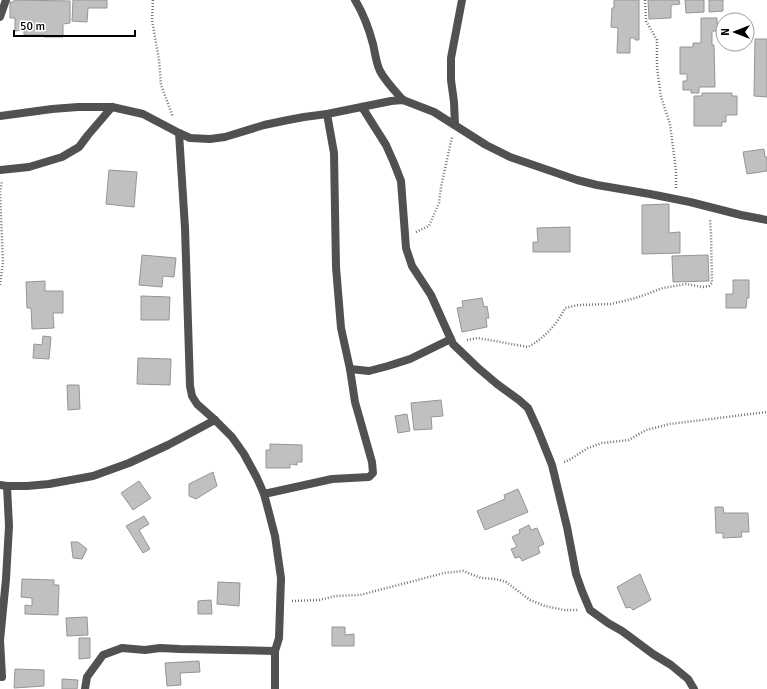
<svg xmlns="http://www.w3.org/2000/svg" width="767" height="689" font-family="Signika,sans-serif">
<rect width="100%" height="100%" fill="#fff"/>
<g fill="#c0c0c0" stroke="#959595">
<polygon points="14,0 70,1 70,23 63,24 63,37 44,37 44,35 24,35 24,30 15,31 15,18 10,18 10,2 14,2"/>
<polygon points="73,0 107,0 107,8 88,8 87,22 72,21"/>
<polygon points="614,0 639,0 639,40 635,40 635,38 630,38 630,53 617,53 618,28 611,27 612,8 614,8"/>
<polygon points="648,0 679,0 680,4 671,5 671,18 649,19"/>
<polygon points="685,0 704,0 704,12 686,13"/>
<polygon points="709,0 723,0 723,11 709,12"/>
<polygon points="701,18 717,18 717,24 718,24 718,31 712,31 712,45 714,45 715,87 699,87 699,93 691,93 691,90 683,90 683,81 687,81 687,74 680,74 680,47 693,47 693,43 701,43"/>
<polygon points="755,39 767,39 767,97 754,96"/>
<polygon points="702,93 732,93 732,96 737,96 737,115 726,115 726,122 722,122 722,126 694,126 694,96 702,96"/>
<polygon points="764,149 765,157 767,157 767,171 747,174 743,152"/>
<polygon points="109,170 137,172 134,207 106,204"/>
<polygon points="669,204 669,233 680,232 680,253 642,254 642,205"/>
<polygon points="570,227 570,252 533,252 533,242 538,242 537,228"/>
<polygon points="142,255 176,258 174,277 163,276 162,287 139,285"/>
<polygon points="708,255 709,281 673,282 672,256"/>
<polygon points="733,280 749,280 749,298 747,298 746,308 726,308 726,294 733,294"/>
<polygon points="45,281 45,291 63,291 63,313 53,313 54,328 32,329 31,308 27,308 26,282"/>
<polygon points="141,296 170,297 169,320 141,320"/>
<polygon points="482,298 484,307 487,306 489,318 486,318 487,327 462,332 457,308 463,307 462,301"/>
<polygon points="43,336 51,337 49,359 33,358 34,344 42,345"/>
<polygon points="138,358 171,359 170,385 137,384"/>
<polygon points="67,385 79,385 80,409 68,410"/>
<polygon points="441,400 443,416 431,417 432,429 414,430 411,403"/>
<polygon points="407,414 410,431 398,433 395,416"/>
<polygon points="270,444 302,445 302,462 297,462 297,465 290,464 290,468 266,468 266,450 270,450"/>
<polygon points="213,472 217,486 196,499 189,496 189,484"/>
<polygon points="139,481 151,498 133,510 121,493"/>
<polygon points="518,489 528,512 485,530 477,511 505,499 504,495"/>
<polygon points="715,507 723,507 724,513 748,513 749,532 741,532 742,537 723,538 723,533 716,533"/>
<polygon points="144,516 149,524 139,530 150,549 143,553 126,526"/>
<polygon points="529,525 531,530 537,528 544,544 538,547 540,553 522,561 520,557 515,558 511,549 517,547 512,537 520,533 519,530"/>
<polygon points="71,542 78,542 87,549 82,559 73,558"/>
<polygon points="640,574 651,600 633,610 630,607 626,608 617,587"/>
<polygon points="22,579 54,580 54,585 59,585 58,615 25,614 25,605 32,606 32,598 21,597"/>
<polygon points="218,582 240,583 239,606 217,604"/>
<polygon points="211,600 212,614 198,614 198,601"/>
<polygon points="87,617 88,635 67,636 66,618"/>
<polygon points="332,627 345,627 345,635 354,634 354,646 332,646"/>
<polygon points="79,638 90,638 90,658 79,659"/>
<polygon points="199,661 200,672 180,673 181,685 167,686 165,663"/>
<polygon points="15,669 44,670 44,686 14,688"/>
<polygon points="62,679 78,680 77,689 62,689"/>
</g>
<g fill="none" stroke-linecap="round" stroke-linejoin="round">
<g stroke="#737373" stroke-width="2.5" stroke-dasharray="1 2" stroke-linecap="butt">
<polyline points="153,0 152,20 159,60 161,85 173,117"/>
<polyline points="645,0 646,21 657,40 657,67 661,97 670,124 676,171 676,189"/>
<polyline points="416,232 429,226 439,203 441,187 452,137"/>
<polyline points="0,285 3,262 0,192 2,181"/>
<path d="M 467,340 L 478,338 L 528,347 C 544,338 557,325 565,308 L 578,305 L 611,304 L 636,298 L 663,288 L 686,284 L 703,287 L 709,286 L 712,283 L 711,235 L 710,219"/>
<polyline points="564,462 569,460 588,448 602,443 629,440 646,430 670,424 767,412"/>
<polyline points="292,601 319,600 336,596 360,595 444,573 463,571 481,578 496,579 506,582 530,600 545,606 564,610 578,610"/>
</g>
<g stroke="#515151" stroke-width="8">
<path d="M 355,0 C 363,13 369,29 373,44 C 375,52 376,63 380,71 C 386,82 395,91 403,100"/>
<polyline points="0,17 6,0"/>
<polyline points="362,107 386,145 394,163 401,181 406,248 412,266 431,295 453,344 477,367 497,384 519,400 528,408 538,430 552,465 567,527 576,574 582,591 590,610 608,623 622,631 653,654 671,665 688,679 694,689"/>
<polyline points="0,116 52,109 78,107 112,107 143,114 179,133 190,138 210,139 225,137 264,125 288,120 304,117 327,114 391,101 403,100 434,112 486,145 510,157 577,180 597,185 650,194 690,202 741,215 767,220"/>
<polyline points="455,125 454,102 451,80 451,58 462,0"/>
<polyline points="179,133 185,228 190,386 192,396 197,404 215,420 232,437 244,454 257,478 264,494 268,509 275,536 281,578 279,638 275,651 275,689"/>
<polyline points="0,170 29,167 62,157 79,147 88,135 112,107"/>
<polyline points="350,369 369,371 388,366 410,359 451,339"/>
<polyline points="0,485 7,486 27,486 49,484 93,476 129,463 168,445 215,420"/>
<polyline points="264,494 332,479 369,477 373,473 372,462 355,402 350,369 341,328 336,267 334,153 327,114"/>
<polyline points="2,677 0,640 6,579 9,526 7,486"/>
<polyline points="85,689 87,677 103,655 122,648 145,650 160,648 180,649 275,651"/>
</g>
</g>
<g transform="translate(735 32) rotate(270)"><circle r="19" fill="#ffffff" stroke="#999999"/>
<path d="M0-3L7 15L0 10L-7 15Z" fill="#000000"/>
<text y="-6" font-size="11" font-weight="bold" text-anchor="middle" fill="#000000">N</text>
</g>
<path d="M14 30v6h121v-6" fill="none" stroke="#000000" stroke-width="2"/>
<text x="20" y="30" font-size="12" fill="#000000" stroke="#ffffff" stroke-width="3" paint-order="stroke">50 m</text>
</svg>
